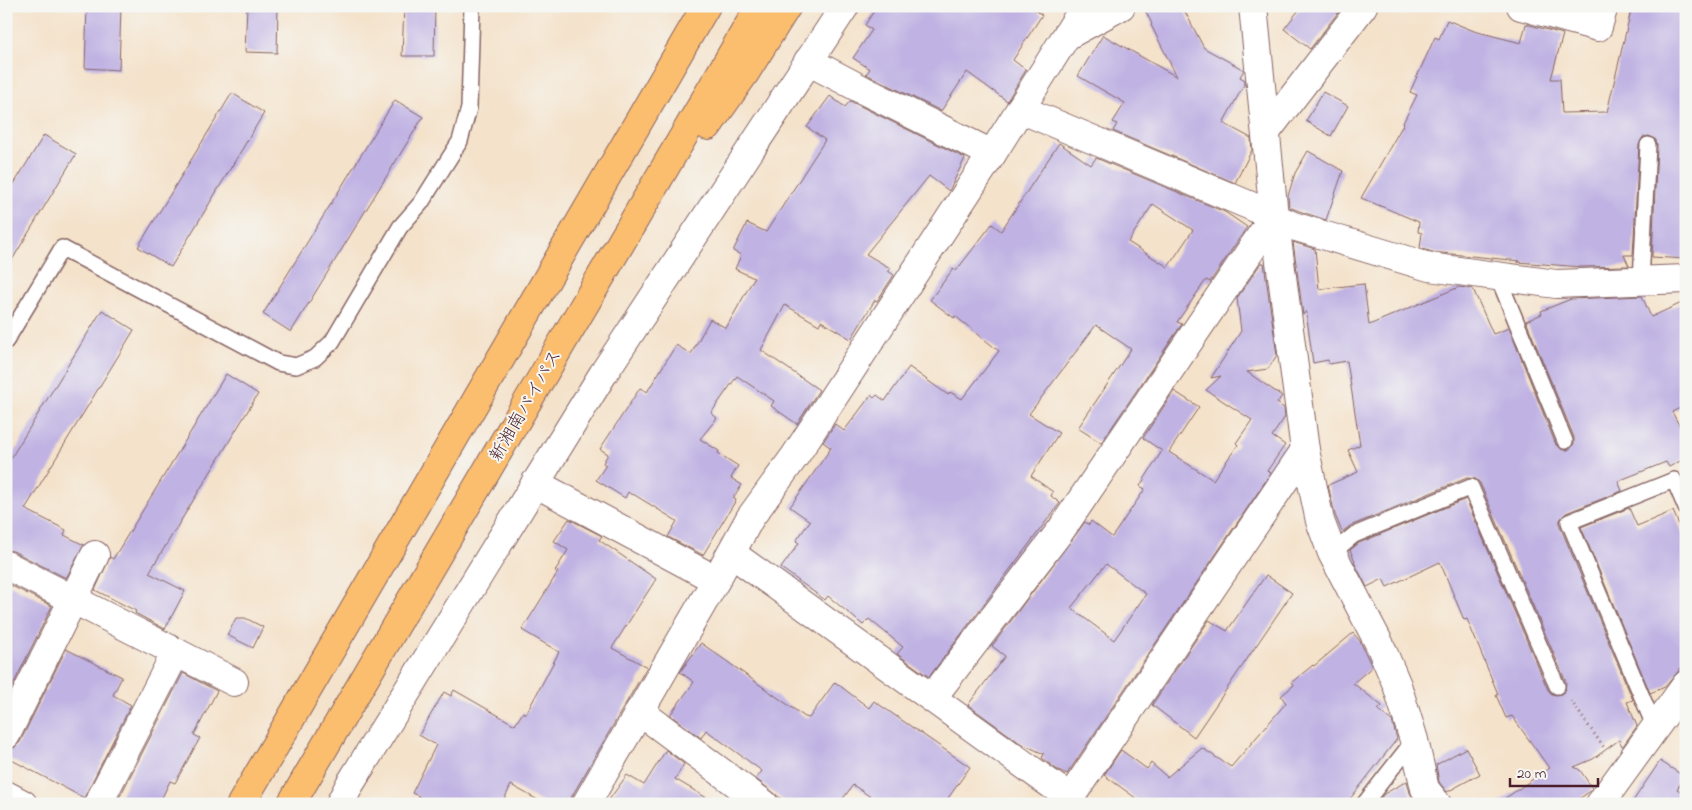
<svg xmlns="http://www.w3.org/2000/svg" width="1692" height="810" font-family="'Indie Flower','Klee One',sans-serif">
<rect width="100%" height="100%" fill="#f6f6f2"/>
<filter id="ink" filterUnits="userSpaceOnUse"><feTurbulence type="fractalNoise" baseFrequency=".02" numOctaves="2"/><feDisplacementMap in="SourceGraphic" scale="10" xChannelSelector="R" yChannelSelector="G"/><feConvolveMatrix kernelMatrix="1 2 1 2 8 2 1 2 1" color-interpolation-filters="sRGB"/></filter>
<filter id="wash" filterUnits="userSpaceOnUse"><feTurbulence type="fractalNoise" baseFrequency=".0096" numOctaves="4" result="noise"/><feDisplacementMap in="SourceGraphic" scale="20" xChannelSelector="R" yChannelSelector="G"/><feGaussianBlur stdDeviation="1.12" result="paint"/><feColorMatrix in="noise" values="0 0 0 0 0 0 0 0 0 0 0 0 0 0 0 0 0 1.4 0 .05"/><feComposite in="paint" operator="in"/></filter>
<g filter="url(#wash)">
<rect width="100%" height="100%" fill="#f4e2ca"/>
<g id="blocks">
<g fill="#c0b2e3" fill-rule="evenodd">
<polygon points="87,6 121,6 119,70 85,68"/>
<polygon points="247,6 278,6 277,53 245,52"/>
<polygon points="404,6 435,6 434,56 402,56"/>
<polygon points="877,6 1030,6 1042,15 1013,60 1026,70 1007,101 967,72 941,111 866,74 870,69 853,58 872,30 865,25"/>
<polygon points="1143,6 1182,6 1204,48 1244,70 1240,77 1245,80 1245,83 1223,123 1251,138 1252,150 1235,183 1113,131 1117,124 1113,122 1125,103 1078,76 1103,35 1177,77 1151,25 1152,24"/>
<polygon points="1302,6 1343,6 1310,49 1284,29"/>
<polygon points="1632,6 1686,6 1686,259 1652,257 1657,145 1656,140 1649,136 1643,137 1639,145 1633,255 1624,255 1629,266 1582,267 1517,262 1520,261 1432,252 1420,248 1422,233 1418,232 1419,222 1361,198 1404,123 1403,123 1417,95 1410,92 1435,37 1439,39 1447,20 1474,31 1521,43 1526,24 1563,34 1551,79 1560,79 1562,113 1607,112"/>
<polygon points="1323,92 1348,106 1331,136 1306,121"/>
<polygon points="232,93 264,113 171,267 138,247"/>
<polygon points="830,96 845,107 850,101 965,158 949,191 929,176 866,254 890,268 888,271 894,275 877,301 875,300 851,339 821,321 819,325 785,305 761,350 819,390 797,424 771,406 774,401 737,376 711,413 717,418 700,439 719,451 718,453 738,466 731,478 742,485 733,498 736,500 703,555 668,537 677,521 633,494 632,495 628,492 625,498 596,480 606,465 603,463 608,454 600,449 640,388 647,392 676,345 691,354 710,319 726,328 754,278 735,269 741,255 733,251 747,223 766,232 825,140 807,127"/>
<polygon points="395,100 423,117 291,332 263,314"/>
<polygon points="44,135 76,154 6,270 6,197"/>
<path d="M 1059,143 L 1091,165 L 1096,158 L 1225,212 L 1247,227 L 1210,282 L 1206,280 L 1177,322 L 1182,324 L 1101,443 L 1078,428 L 1131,349 L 1096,325 L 1029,414 L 1059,433 L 1031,476 L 1053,492 L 1051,496 L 1060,503 L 929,677 L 897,654 L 903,647 L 869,619 L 863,625 L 828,596 L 825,600 L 781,568 L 799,543 L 796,541 L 810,521 L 790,507 L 831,448 L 823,442 L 835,424 L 844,431 L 871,395 L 874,398 L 877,395 L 885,401 L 909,367 L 948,395 L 950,392 L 962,399 L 999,351 L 955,316 L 954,318 L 930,300 L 953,269 L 956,271 L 992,224 L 1001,231 ZM 1153,204 L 1193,230 L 1168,267 L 1128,242 Z"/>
<polygon points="1308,151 1343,171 1326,220 1299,211 1289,207 1288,196 1295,173"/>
<polygon points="1293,242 1315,249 1319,289 1364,284 1369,325 1459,287 1473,289 1493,334 1509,328 1556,445 1563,450 1568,450 1572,447 1574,443 1574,437 1526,321 1542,314 1541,311 1571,299 1642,296 1651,317 1686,301 1686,405 1672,412 1686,438 1686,458 1669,467 1666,462 1618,481 1622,491 1566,513 1560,520 1560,526 1633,700 1627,702 1637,726 1623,746 1622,746 1619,740 1593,759 1574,767 1580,770 1592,788 1589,792 1572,804 1497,804 1549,768 1512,716 1506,718 1496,695 1498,694 1467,619 1464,620 1440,562 1387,587 1383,579 1367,587 1354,562 1355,561 1350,550 1359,543 1466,499 1548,690 1552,694 1556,695 1561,694 1565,691 1566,682 1480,483 1476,479 1467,478 1350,526 1342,532 1335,515 1328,485 1358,472 1348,450 1360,445 1347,361 1329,364 1328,360 1313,363 1306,311 1303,315"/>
<path d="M 1261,263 L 1264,263 L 1277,355 L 1268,369 L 1247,372 L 1282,396 L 1277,403 L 1284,408 L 1285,417 L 1272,436 L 1285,445 L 1267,471 L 1271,473 L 1067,774 L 1056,769 L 1042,758 L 1044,754 L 1020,743 L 968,705 L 1005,656 L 992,646 L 1085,522 L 1089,525 L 1091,521 L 1112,537 L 1145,489 L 1140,486 L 1162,451 L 1143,438 L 1174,391 L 1199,407 L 1169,452 L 1213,480 L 1238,445 L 1236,443 L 1252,420 L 1206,390 L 1221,376 L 1211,378 L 1241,331 L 1237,298 ZM 1106,564 L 1146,594 L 1114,640 L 1071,608 Z"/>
<polygon points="102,310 134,330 25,509 66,530 64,535 84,545 66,578 13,551 6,550 6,466"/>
<polygon points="226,374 258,394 149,573 185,591 165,629 135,613 136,611 95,590 110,557 113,559"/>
<polygon points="1629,508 1637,526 1673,511 1686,541 1686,662 1665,687 1650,693 1581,527"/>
<polygon points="569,519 602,536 599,540 656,579 612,648 647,667 572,796 570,804 545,804 511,785 502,804 415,804 419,796 412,793 436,745 419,735 444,692 451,696 454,690 515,725 523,712 526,714 559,652 522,630 558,572 555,571 568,550 554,541"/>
<polygon points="1266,575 1292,593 1194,737 1152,705 1209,620 1227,631"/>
<polygon points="6,583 52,606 6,699"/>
<polygon points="236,618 245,618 263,627 253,648 227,635"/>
<polygon points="1353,633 1360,641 1372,667 1353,683 1382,706 1378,710 1392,721 1397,739 1346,804 1144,804 1104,775 1121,750 1147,769 1151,763 1167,777 1202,748 1231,767 1286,703 1281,696 1294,685 1292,682 1313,665 1314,666"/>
<polygon points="701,643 805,717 809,718 835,682 869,708 874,701 970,767 944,804 881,804 853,785 839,804 788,804 756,779 762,771 706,730 701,738 670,715 694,682 680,672"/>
<polygon points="66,649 122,677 113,695 131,705 84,798 6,757 6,751 14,748 20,742"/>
<polygon points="183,673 217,691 194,735 200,738 175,783 170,781 159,804 116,804"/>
<polygon points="1466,748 1480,774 1447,792 1439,782 1436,765"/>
<polygon points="666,750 684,764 675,779 717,804 606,804 627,775 644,785"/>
<polygon points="1660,761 1685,777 1677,789 1686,795 1686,804 1631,804"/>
<polygon points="1407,781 1410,793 1417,804 1376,804 1384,794"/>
</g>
</g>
</g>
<g filter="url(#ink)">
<use href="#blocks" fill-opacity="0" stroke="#866363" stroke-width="1"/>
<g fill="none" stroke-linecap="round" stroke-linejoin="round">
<g stroke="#866363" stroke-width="18">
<g id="service">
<polyline points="1498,277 1565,441"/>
<polyline points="1641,281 1648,145"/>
<polyline points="6,341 62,248 278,363 296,366 315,358 332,342 400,227 421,203 460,141 469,108 472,6"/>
<polyline points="1332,553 1354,535 1471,487 1557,686"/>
<polyline points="1655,728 1569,522 1674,480 1686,508"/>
<polyline points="1364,804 1414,740"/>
</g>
</g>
<g stroke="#866363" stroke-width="30">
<g id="minor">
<polyline points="1253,6 1274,216 1305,450 1320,521 1332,553 1380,645 1397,685 1414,740 1425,789 1437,804"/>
<polyline points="1521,6 1598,27 1604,6"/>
<polyline points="1068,35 1121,6"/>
<polyline points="808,61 863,90 992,154"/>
<polyline points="1020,109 1251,206 1293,226 1429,267 1556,284 1686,279"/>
<polyline points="1266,132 1363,6"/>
<polyline points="535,483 716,580"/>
<polyline points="731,553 1070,798 1305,450"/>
<polyline points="6,565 234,682"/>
<polyline points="932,698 1061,530 1274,216"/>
<polyline points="639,711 764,804"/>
<polyline points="6,735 95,555"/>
<polyline points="6,795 23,804"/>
<polyline points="98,804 176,652"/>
<polyline points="340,804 350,784 603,374 845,6"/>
<polyline points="586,804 716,580 750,518 795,456 992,154 1085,6"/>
<polyline points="1600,804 1686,685"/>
</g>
</g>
<g stroke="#866363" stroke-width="30">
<g id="motorway">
<polyline points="708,126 745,73 787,6"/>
<polyline points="241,804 706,6"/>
<polyline points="291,804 760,6"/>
</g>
</g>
<polyline stroke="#866363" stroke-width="3" stroke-dasharray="1 4" stroke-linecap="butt" points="1571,701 1605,749"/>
<use href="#service" stroke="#fff" stroke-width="15"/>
<use href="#minor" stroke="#fff" stroke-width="28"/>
<use href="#motorway" stroke="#fbbd6e" stroke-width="28"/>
</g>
</g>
<g text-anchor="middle" stroke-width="4" stroke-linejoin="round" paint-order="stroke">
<g font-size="18" fill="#4a1f2b" stroke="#f6f6f2">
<text transform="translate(525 405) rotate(-60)" y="6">新湘南バイパス</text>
</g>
</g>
<rect width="1692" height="810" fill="none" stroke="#f6f6f2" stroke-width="25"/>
<path d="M1510 778v8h88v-8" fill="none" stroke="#4a1f2b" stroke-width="2.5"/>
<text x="1517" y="778" font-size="15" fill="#4a1f2b" stroke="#f6f6f2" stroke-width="4" paint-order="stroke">20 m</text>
</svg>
